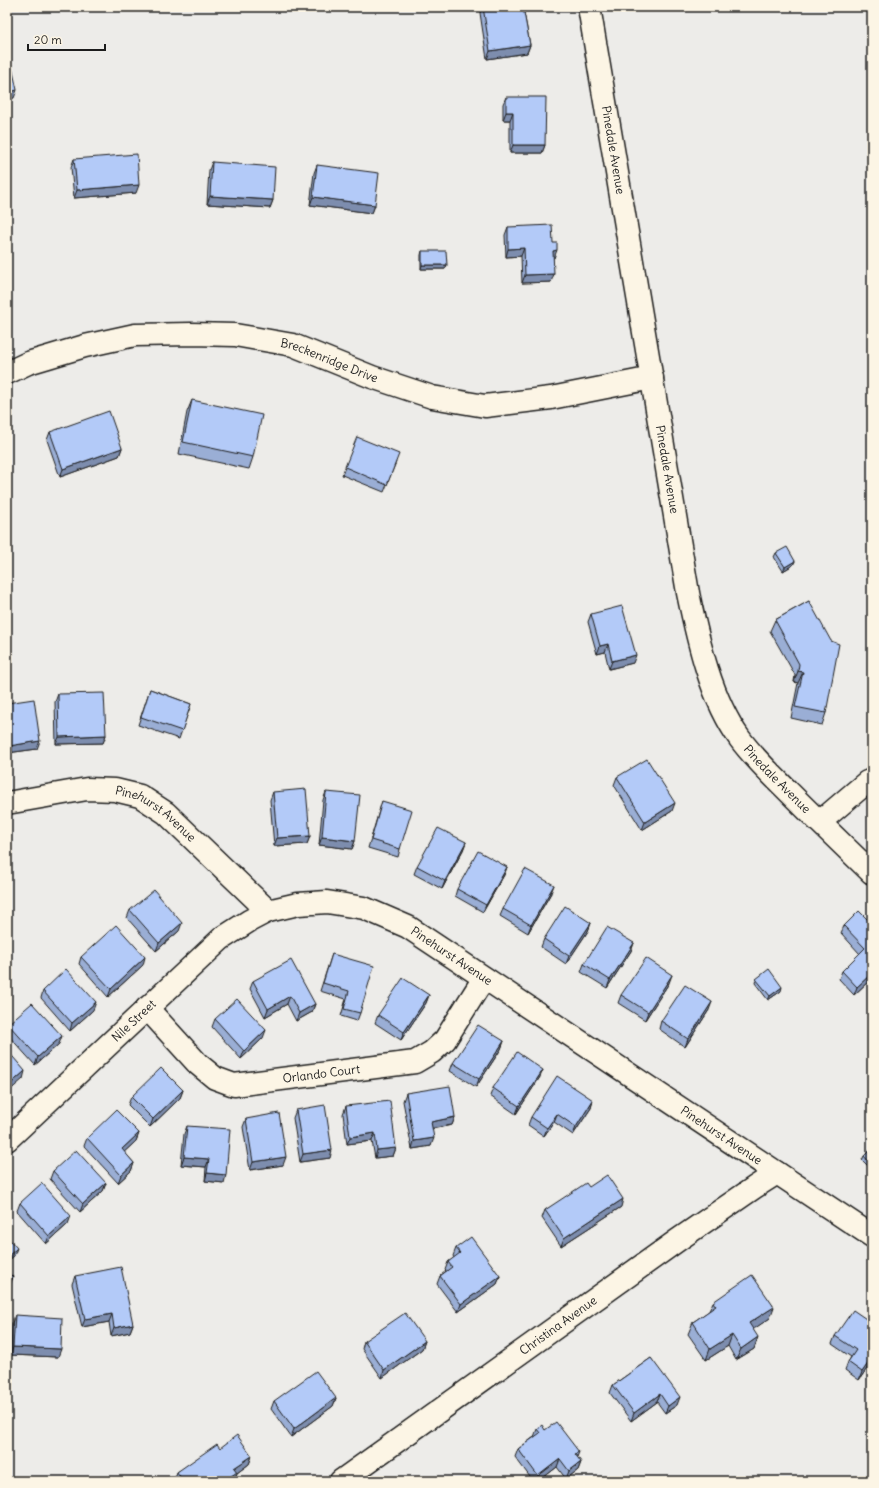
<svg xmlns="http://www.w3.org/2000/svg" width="879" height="1488" font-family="Delius,sans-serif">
<rect width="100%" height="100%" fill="#edece9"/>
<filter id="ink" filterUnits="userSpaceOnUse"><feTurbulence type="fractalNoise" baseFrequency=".025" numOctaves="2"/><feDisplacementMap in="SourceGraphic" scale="8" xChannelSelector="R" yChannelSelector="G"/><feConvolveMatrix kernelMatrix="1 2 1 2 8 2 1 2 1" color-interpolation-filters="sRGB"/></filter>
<g filter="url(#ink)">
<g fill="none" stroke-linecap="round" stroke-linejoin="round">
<g stroke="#1c1c1c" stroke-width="25">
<g id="minor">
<path id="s1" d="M 589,7 L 688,593 C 698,641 711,699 740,739 C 754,758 772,775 789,792 C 817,820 844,846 872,873"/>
<path id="s2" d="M 7,373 L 28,363 L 85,346 L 135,335 L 191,334 L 235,335 L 293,345 L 372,377 L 432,397 L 485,406 L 551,398 L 652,378"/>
<path id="s3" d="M 7,803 L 87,789 L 115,790 L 140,796 L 166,813 L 268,911 L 298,904 L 327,902 L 364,908 L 408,927 L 872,1236"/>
<polyline points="820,822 867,782 872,780"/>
<path id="s4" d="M 147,1008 L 198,1064 L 215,1078 L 234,1085 L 415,1062 L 432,1052 L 445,1040 L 484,978"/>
<path id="s5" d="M 7,1140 L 221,939 L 249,921 L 268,911"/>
<path id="s6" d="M 341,1481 L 678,1240 L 755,1187 L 777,1173"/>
</g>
</g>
<use href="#minor" stroke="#fcf5e5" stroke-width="22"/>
</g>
<g fill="#9aaed5" stroke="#1c1c1c">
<polygon points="482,7 523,7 530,45 527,53 487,59 480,13"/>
<polygon points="506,97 545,145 542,153 510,153 510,120 503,120 503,104"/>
<polygon points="74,159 136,193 74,198 71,167"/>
<polygon points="212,162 273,200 270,208 207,204 209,170"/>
<polygon points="317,165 375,205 372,213 310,205 314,173"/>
<polygon points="508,227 553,243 554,258 553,258 551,282 522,283 521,256 506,257 505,235"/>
<polygon points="422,251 447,265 445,269 421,269 421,255"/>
<polygon points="192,400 253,457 249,469 179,454 187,412"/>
<polygon points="50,432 122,448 119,456 60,477 47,440"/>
<polygon points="396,462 384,492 342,475 345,467"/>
<polygon points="776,553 795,561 793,565 783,571 774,557"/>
<polygon points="809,601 826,713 822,725 791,718 798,683 794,682 795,675 770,631 775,620"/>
<polygon points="591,614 633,663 609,669 605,652 597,654 588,622"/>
<polygon points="150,689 191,704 179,739 138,725"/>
<polygon points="58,694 106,735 103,743 56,744 55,702"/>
<polygon points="7,703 37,749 7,753"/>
<polygon points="617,777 672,811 642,830 614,785"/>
<polygon points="273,792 310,836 307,844 274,846 270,800"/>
<polygon points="326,792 355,841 352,849 319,845 323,800"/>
<polygon points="382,801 400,849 398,857 368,848"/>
<polygon points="466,842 463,850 442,889 414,874 417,866"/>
<polygon points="507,867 504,875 483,912 455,896 457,889"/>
<polygon points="551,893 528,933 500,916 503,909"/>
<polygon points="130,910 179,931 156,951 127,918"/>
<polygon points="591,923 588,931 566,964 541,947 544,939"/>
<polygon points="872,924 872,978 854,995 839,979 842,971 860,954 841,933 844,926"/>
<polygon points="634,943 631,951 607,988 581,972 584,964"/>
<polygon points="332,954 360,1013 357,1021 341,1016 346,999 320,991"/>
<polygon points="81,957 143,965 108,997 79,964"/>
<polygon points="756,979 781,991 768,1000 755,983"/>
<polygon points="253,981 315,1004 312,1012 296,1021 287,1004 265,1017 250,989"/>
<polygon points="669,983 645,1020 618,1003 621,995"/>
<polygon points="43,991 93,1010 70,1031 41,998"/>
<polygon points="429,995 426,1003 401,1040 375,1023 378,1015"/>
<polygon points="709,1010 685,1047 659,1029 661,1021"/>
<polygon points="215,1019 263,1038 241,1059 212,1027"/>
<polygon points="8,1024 59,1044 35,1065 7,1034 7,1027"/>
<polygon points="504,1041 501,1049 476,1087 450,1071 453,1063"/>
<polygon points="540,1077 516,1114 490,1096 493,1088"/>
<polygon points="183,1090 180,1098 150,1127 128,1105 131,1097"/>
<polygon points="406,1093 455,1117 452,1125 432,1129 431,1146 412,1149 403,1101"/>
<polygon points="593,1100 591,1108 573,1135 554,1122 544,1136 528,1125 531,1117"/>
<polygon points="346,1106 396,1148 393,1156 375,1158 372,1141 347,1144 343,1114"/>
<polygon points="296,1110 330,1158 300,1162 293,1118"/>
<polygon points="246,1119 283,1165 250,1170 243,1127"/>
<polygon points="187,1126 224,1183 205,1181 206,1167 181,1165 184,1134"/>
<polygon points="139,1133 136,1141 124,1152 134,1163 131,1171 118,1183 84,1146 87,1138"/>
<polygon points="872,1148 872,1170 862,1160 864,1156"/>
<polygon points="53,1171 106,1183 103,1191 80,1212 50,1179"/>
<polygon points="589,1187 621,1207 561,1246 542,1218 545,1210"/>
<polygon points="20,1203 68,1224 46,1244 17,1211"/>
<polygon points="456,1248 500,1276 497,1284 458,1312 437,1284 440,1276 446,1271 445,1270 448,1262 454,1258 453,1256"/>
<polygon points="75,1276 133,1324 130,1332 111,1336 109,1322 82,1327 72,1284"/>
<polygon points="713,1302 770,1318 753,1329 754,1349 736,1360 728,1346 706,1360 688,1334 693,1322 709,1311"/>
<polygon points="15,1315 58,1357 11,1355 12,1323"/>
<polygon points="872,1323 872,1370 868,1367 859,1380 845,1370 848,1362 851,1357 832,1344 835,1336"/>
<polygon points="364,1341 425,1341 422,1349 382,1378 362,1349"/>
<polygon points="651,1358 677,1405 665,1413 657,1402 631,1421 610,1393 613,1385"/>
<polygon points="336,1398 333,1406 291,1437 271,1409 274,1401"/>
<polygon points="537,1429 545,1430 579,1452 577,1457 581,1462 578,1470 566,1479 557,1467 539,1481 533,1481 515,1457 518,1449 534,1437"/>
<polygon points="220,1448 252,1456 249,1464 237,1473 234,1480 232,1481 174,1481 174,1480 177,1472"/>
</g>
<g fill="#7d8dae" stroke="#1c1c1c">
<polygon points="530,45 527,53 487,59 490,51"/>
<polygon points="17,90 14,98 7,100 7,93"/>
<polygon points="506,112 513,112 510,120 503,120"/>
<polygon points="513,145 545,145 542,153 510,153"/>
<polygon points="139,185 136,193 74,198 77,190"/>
<polygon points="210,196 273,200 270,208 207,204"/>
<polygon points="313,197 375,205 372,213 310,205"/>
<polygon points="524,248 521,256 506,257 508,249"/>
<polygon points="557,250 554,258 550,259 553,251"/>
<polygon points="422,265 447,265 445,269 421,269"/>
<polygon points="554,274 551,282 522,283 525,275"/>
<polygon points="122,448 119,456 60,477 63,469"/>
<polygon points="795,561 793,565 783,571 785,567"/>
<polygon points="608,644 605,652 597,654 600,646"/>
<polygon points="636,655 633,663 609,669 612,661"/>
<polygon points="798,671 803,672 798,683 794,682"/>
<polygon points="106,735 103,743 56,744 59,737"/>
<polygon points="40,741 37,749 7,753 7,750 9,746"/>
<polygon points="675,803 672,811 642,830 645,822"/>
<polygon points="310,836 307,844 274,846 277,838"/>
<polygon points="322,837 355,841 352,849 319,845"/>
<polygon points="466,842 463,850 442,889 445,881"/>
<polygon points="507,867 504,875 483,912 486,905"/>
<polygon points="554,885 551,893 528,933 531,925"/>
<polygon points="182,923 179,931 156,951 159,943"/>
<polygon points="591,923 588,931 566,964 569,956"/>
<polygon points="634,943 631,951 607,988 610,980"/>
<polygon points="145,957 143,965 108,997 111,989"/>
<polygon points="872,973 872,978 854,995 857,987"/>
<polygon points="672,975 669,983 645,1020 648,1012"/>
<polygon points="782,987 781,991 768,1000 770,996"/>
<polygon points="429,995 426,1003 401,1040 404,1032"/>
<polygon points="290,996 287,1004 265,1017 268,1009"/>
<polygon points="96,1002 93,1010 70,1031 72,1023"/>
<polygon points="712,1002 709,1010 685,1047 688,1039"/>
<polygon points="315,1004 312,1012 296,1021 299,1013"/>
<polygon points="266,1030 263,1038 241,1059 244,1051"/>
<polygon points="62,1036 59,1044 35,1065 38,1057"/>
<polygon points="504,1041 501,1049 476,1087 479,1079"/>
<polygon points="543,1070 540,1077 516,1114 519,1106"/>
<polygon points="25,1071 23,1079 7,1093 7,1087"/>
<polygon points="183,1090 180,1098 150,1127 153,1119"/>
<polygon points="593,1100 591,1108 573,1135 576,1127"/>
<polygon points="557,1114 554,1122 544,1136 547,1128"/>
<polygon points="455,1117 452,1125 428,1129 431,1122"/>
<polygon points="139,1133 136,1141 119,1157 122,1149"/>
<polygon points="375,1133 372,1141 347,1144 350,1137"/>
<polygon points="434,1138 431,1146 412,1149 414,1141"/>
<polygon points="396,1148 393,1156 375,1158 377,1150"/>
<polygon points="332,1150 330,1158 300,1162 303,1154"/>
<polygon points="184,1157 209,1159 206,1167 181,1165"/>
<polygon points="286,1157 283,1165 250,1170 253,1162"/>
<polygon points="134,1163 131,1171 118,1183 121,1175"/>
<polygon points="207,1173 226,1175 224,1183 205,1181"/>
<polygon points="106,1183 103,1191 80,1212 83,1204"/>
<polygon points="623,1199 621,1207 561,1246 564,1238"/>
<polygon points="71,1216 68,1224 46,1244 49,1236"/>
<polygon points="17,1248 14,1256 7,1262 7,1257"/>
<polygon points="500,1276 497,1284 458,1312 461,1304"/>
<polygon points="13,1277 10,1285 7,1288 7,1283"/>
<polygon points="774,1307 770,1318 745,1335 749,1323"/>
<polygon points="112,1314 109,1322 82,1327 85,1319"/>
<polygon points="133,1324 130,1332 111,1336 114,1328"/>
<polygon points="732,1335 728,1346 706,1360 710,1349"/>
<polygon points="758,1337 754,1349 736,1360 741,1349"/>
<polygon points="425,1341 422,1349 382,1378 384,1370"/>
<polygon points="13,1347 61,1349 58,1357 11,1355"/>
<polygon points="871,1359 868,1367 859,1380 862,1372"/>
<polygon points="660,1394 657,1402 631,1421 634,1413"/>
<polygon points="680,1397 677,1405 665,1413 668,1406"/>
<polygon points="336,1398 333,1406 291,1437 294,1429"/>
<polygon points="252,1456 249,1464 237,1473 234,1480 232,1481 224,1481 234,1468"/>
<polygon points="560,1459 557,1467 539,1481 536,1481 538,1476"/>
<polygon points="581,1462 578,1470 566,1479 569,1471"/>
</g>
<g fill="#b3caf8" stroke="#1c1c1c">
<polygon points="483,7 523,7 530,45 490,51"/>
<polygon points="10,58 17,90 7,93 7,59"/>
<polygon points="506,97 546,97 545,145 513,145 513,112 506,112"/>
<polygon points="137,154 139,185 77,190 74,159"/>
<polygon points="212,162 275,167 273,200 210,196"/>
<polygon points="317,165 379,173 375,205 313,197"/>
<polygon points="552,225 553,243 557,243 557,250 553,251 554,274 525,275 524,248 508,249 508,227"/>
<polygon points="422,251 446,251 447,265 422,265"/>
<polygon points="192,400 262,415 253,457 183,442"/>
<polygon points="109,411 122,448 63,469 50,432"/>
<polygon points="357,437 399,454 387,485 345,467"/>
<polygon points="787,547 795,561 785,567 776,553"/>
<polygon points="809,601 831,641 839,644 826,713 795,707 803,672 798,671 799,664 775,620"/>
<polygon points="622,606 636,655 612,661 608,644 600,646 591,614"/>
<polygon points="150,689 191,704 182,731 141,717"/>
<polygon points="104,693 106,735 59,737 58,694"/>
<polygon points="34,699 40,741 9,746 7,734 7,703"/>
<polygon points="647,759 675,803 645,822 617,777"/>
<polygon points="306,789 310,836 277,838 273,792"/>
<polygon points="326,792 360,795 355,841 322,837"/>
<polygon points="382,801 412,810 400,849 371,840"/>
<polygon points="438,828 466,842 445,881 417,866"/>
<polygon points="478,851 507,867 486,905 457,889"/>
<polygon points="525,869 554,885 531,925 503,909"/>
<polygon points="154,890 182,923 159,943 130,910"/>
<polygon points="565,906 591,923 569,956 544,939"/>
<polygon points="859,911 872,924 872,973 857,987 842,971 865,948 844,926"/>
<polygon points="116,925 145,957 111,989 81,957"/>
<polygon points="607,927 634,943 610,980 584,964"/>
<polygon points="332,954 374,966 360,1013 344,1009 349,991 323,983"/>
<polygon points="646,958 672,975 648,1012 621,995"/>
<polygon points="291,960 315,1004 299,1013 290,996 268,1009 253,981"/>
<polygon points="66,969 96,1002 72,1023 43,991"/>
<polygon points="769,969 782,987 770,996 756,979"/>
<polygon points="403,978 429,995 404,1032 378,1015"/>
<polygon points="685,985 712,1002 688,1039 661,1021"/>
<polygon points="237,999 266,1030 244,1051 215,1019"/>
<polygon points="32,1003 62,1036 38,1057 8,1024"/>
<polygon points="478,1025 504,1041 479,1079 453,1063"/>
<polygon points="7,1050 25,1071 7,1087"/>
<polygon points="517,1052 543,1070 519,1106 493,1088"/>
<polygon points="161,1068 183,1090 153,1119 131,1097"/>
<polygon points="557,1076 593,1100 576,1127 557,1114 547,1128 531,1117"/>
<polygon points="450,1086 455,1117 431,1122 434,1138 414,1141 406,1093"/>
<polygon points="390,1101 396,1148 377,1150 375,1133 350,1137 346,1106"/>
<polygon points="325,1105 332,1150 303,1154 296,1110"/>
<polygon points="116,1110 139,1133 122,1149 134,1163 121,1175 87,1138"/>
<polygon points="279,1113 286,1157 253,1162 246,1119"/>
<polygon points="187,1126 230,1129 226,1175 207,1173 209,1159 184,1157"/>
<polygon points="872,1148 872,1165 864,1156"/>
<polygon points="76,1150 106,1183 83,1204 53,1171"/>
<polygon points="607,1175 623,1199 564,1238 545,1210 586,1183 589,1187"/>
<polygon points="42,1183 71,1216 49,1236 20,1203"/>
<polygon points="7,1237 17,1248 7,1257"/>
<polygon points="471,1237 500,1276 461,1304 440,1276 452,1267 448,1262 460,1253 456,1248"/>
<polygon points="121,1267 133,1324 114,1328 112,1314 85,1319 75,1276"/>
<polygon points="7,1271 13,1277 7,1283"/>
<polygon points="752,1275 774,1307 749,1323 758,1337 741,1349 732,1335 710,1349 693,1322 716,1306 713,1302"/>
<polygon points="853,1310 872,1323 872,1360 871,1359 862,1372 848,1362 856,1350 835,1336"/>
<polygon points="405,1313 425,1341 384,1370 364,1341"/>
<polygon points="15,1315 62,1318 61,1349 13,1347"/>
<polygon points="651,1358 680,1397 668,1406 660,1394 634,1413 613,1385"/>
<polygon points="316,1371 336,1398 294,1429 274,1401"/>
<polygon points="556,1422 579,1452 575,1454 581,1462 569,1471 560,1459 538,1476 518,1449 540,1433 537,1429 542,1425 545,1430"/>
<polygon points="237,1435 252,1456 234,1468 237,1472 224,1481 183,1481 177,1472 217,1444 220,1448"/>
</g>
</g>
<g text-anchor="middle" stroke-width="3.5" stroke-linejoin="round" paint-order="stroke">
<g font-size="12" fill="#1c1c1c" stroke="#fcf5e5">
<text dy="4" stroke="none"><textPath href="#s1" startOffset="145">Pinedale Avenue</textPath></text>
<text dy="4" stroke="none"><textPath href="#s2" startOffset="332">Breckenridge Drive</textPath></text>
<text dy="4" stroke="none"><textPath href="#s1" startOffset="469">Pinedale Avenue</textPath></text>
<text dy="4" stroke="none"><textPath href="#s1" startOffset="805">Pinedale Avenue</textPath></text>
<text dy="4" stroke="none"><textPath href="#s3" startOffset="157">Pinehurst Avenue</textPath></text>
<text dy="4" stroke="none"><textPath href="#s3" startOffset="505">Pinehurst Avenue</textPath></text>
<text dy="4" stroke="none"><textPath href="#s5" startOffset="174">Nile Street</textPath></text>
<text dy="4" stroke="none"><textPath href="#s4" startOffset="206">Orlando Court</textPath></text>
<text dy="4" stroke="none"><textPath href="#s3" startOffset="829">Pinehurst Avenue</textPath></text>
<text dy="4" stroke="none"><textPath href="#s6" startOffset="267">Christina Avenue</textPath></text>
</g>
</g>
<rect width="879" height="1488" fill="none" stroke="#fcf5e5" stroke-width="24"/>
<rect x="12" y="12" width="855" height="1464" fill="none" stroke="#1c1c1c" stroke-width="1.5" filter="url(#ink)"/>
<path d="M28 44v6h77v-6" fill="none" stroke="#1c1c1c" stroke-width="2"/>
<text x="34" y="44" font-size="12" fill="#1c1c1c" stroke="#fcf5e5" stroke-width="3" paint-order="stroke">20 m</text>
</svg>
